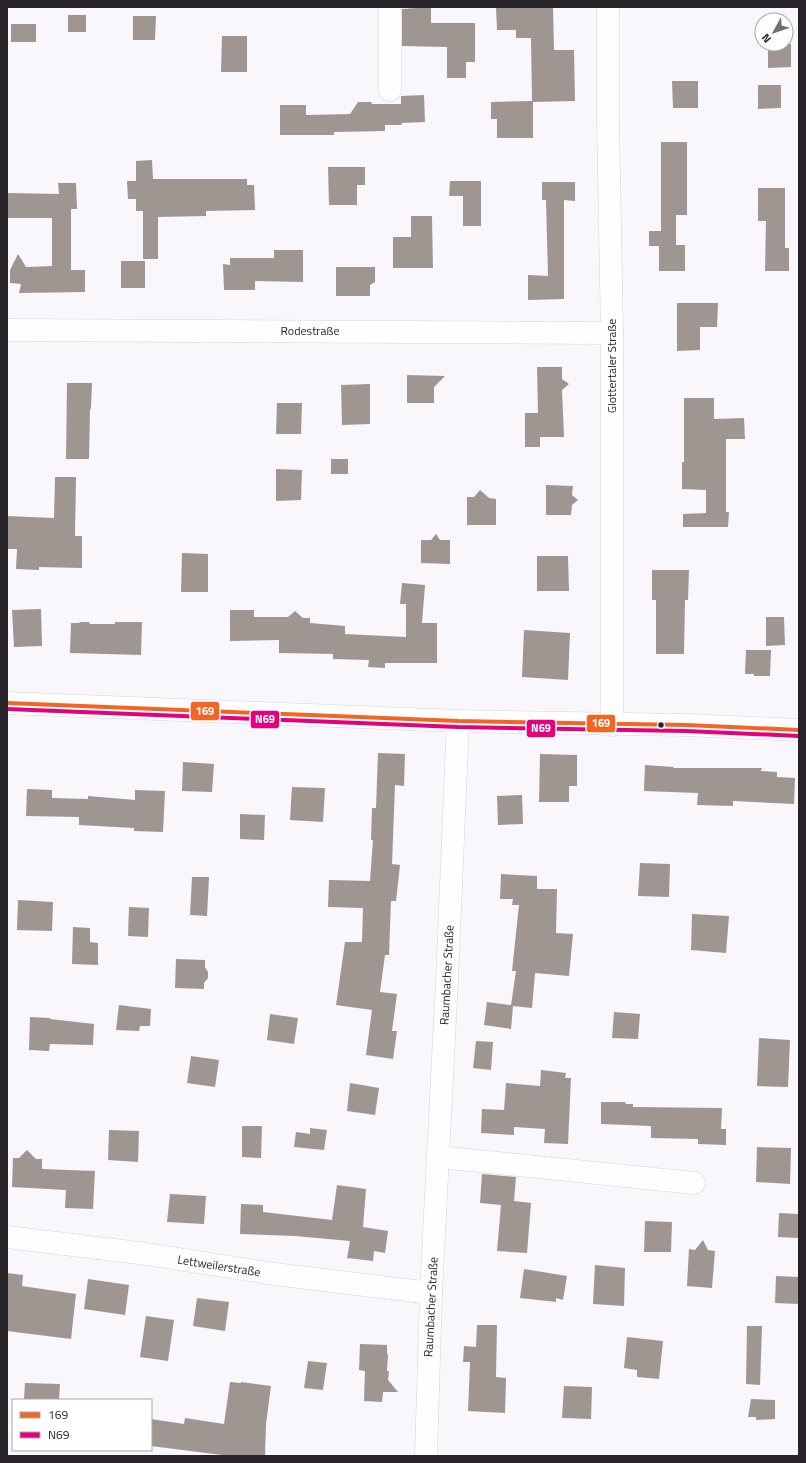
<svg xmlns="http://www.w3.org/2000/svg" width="806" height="1463" font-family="'Titillium Web',sans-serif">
<rect width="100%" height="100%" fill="#f9f6fc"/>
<g fill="#9f9691">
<polygon points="431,7 431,23 475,23 475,62 466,62 466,78 447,78 447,47 402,46 402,9"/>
<polygon points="496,7 553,7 554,50 574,50 575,101 533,102 533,138 497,138 497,119 491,119 491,102 532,101 531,38 516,38 516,30 497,30"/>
<rect x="68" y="15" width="18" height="17"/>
<polygon points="133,16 156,16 155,40 133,40"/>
<rect x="11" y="24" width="25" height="18"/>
<polygon points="222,36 247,36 247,72 221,72"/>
<polygon points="768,44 791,44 791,67 768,68"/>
<polygon points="672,81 698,81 698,108 673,108"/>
<polygon points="758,85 781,85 781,108 758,109"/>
<polygon points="424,95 425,122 402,123 401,125 385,125 385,131 334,132 334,135 280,135 280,105 306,105 306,115 350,114 358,102 371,102 372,104 401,104 401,96"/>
<polygon points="661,142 687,142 687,215 676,215 676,245 685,245 685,271 659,271 659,246 649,246 649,231 661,231"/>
<polygon points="152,160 153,179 247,179 247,185 254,185 255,210 206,211 206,216 158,217 158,259 143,259 143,211 136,211 136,199 128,199 127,181 136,181 136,161"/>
<polygon points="328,167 365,167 365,185 357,185 357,205 329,205"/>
<polygon points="450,181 481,181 481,226 463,226 463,196 449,196"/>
<polygon points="542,182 575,182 575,201 564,200 564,299 528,300 528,275 548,276 546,200 542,200"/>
<polygon points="58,183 76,183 77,209 71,209 71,270 85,270 85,292 19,293 21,284 10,283 10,270 18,254 26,267 52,266 52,218 7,218 7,193 59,194"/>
<polygon points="758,188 785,188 785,248 789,248 789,271 765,271 766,221 758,221"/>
<polygon points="411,216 432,216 433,268 393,268 393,237 411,237"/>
<polygon points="274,250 303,250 303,282 255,281 255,290 224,290 223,264 230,265 230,258 274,258"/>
<rect x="121" y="261" width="24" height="27"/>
<polygon points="336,267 375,267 375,282 370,285 370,296 336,296"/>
<polygon points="677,303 718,303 717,327 700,327 700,350 677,351"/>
<polygon points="537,367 562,367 562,379 569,384 562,390 564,437 540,437 540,447 525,447 525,413 538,413"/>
<polygon points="407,375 445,376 434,387 434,403 407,403"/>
<polygon points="67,383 92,383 91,409 90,409 89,459 66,459"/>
<polygon points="370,384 370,424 342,425 341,385"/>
<polygon points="684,398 714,398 714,419 744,418 745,439 726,439 726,512 729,512 728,527 683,527 683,514 706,513 706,490 682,489 682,462 684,462"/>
<polygon points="277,403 302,403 301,434 276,434"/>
<rect x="331" y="459" width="17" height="15"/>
<polygon points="276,469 302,470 301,500 276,501"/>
<polygon points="55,477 76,477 75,536 82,536 82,568 39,567 39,570 16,569 17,549 7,549 7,516 54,518"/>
<polygon points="546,485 573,486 572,495 578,500 572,505 571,515 546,515"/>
<polygon points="480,490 489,498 496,499 496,525 467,525 467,497 474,497"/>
<polygon points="436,534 440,540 450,540 450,564 421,563 421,540 431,540"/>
<polygon points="182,553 208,554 208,592 181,592"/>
<polygon points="537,556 568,556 569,591 537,591"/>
<polygon points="652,570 689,570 688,600 685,600 684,654 656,654 656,600 652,600"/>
<polygon points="402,583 425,585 422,623 437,623 437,663 385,663 385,668 368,667 369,660 333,659 333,654 279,653 279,640 230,641 230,610 254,610 254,617 288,617 295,611 303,618 310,618 310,623 345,626 345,634 406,637 406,604 400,604"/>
<polygon points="41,609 42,646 14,647 12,610"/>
<polygon points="766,617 784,617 785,645 766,646"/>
<polygon points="80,622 89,622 90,624 115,624 115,622 142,622 141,655 70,653 71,623 79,623"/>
<polygon points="524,630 570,633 568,680 522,677"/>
<polygon points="746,650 771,650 770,676 754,676 754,674 745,674"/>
<polygon points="378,753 405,754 404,786 395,785 392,864 400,865 396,901 391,901 389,955 385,955 380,992 397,994 392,1031 397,1031 393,1059 366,1055 372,1010 336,1005 345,942 362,942 363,908 328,907 329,880 370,881 373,840 371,840 372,808 376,808"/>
<polygon points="540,754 577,755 577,786 569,786 569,802 539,802"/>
<polygon points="183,762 214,764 212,792 182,791"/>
<polygon points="645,765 674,767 673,768 762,768 761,771 777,772 777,777 795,778 794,804 733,801 733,806 697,805 698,793 644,791"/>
<polygon points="292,787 325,788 323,822 290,820"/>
<polygon points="27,789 52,790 52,798 88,799 88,796 135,800 135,790 165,791 163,832 134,831 134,828 79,825 79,817 26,816"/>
<polygon points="522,795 523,824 498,825 497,796"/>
<polygon points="240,814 265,815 264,840 240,839"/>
<polygon points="640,863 670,864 669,897 638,896"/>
<polygon points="501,874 537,876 537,889 557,889 556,933 573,934 569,976 535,973 532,1008 513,1006 511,1029 484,1025 487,1002 511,1005 516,971 512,971 519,905 512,905 513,899 500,899"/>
<polygon points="192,877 209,877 207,916 190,915"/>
<polygon points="18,900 53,902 52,931 17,930"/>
<polygon points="129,907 149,908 148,937 128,936"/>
<polygon points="692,914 729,916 726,953 691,950"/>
<polygon points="73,927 90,928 90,942 98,943 98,965 72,964"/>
<polygon points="176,959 205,960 205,967 208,972 208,978 204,983 204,989 175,988"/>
<polygon points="119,1005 151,1009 150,1026 140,1026 139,1031 116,1030"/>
<polygon points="614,1012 640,1014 638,1039 612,1038"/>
<polygon points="270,1014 298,1018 294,1044 267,1040"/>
<polygon points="30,1017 50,1018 50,1019 94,1024 93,1045 50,1044 49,1051 29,1050"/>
<polygon points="759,1038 790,1040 788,1087 757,1086"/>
<polygon points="476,1041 493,1042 491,1070 473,1068"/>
<polygon points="191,1056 219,1060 215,1087 187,1083"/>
<polygon points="541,1070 566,1073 565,1078 571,1078 568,1144 544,1143 545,1129 514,1127 514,1135 481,1133 482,1109 504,1110 506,1083 540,1086"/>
<polygon points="350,1083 379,1088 375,1115 347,1111"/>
<polygon points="601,1102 625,1102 626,1104 633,1104 633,1107 722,1108 721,1129 726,1129 726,1145 698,1144 698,1139 651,1138 651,1126 601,1124"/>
<polygon points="242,1126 262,1126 261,1158 242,1157"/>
<polygon points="310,1128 327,1130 324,1150 294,1147 296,1132 310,1134"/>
<polygon points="109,1130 139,1131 138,1162 108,1160"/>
<polygon points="757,1147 791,1148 790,1184 756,1182"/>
<polygon points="27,1150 36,1159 42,1159 42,1169 95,1171 93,1209 65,1208 66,1190 12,1187 13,1158 19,1158"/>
<polygon points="482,1174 516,1177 514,1201 531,1203 527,1253 497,1251 501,1205 480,1203"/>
<polygon points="337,1185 366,1189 363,1227 388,1231 385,1253 374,1251 373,1261 347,1258 350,1241 295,1236 240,1234 241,1204 263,1205 263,1212 332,1220"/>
<polygon points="170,1194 206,1196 204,1224 167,1222"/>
<polygon points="779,1213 799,1214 799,1238 778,1237"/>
<polygon points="645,1221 672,1222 671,1252 644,1252"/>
<polygon points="703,1240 708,1250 715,1251 712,1288 687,1286 689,1249 695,1250"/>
<polygon points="595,1265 625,1268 624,1306 593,1304"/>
<polygon points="524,1269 567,1276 563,1300 556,1298 556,1302 520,1298"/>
<polygon points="7,1273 23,1275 22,1286 76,1294 71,1339 7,1331"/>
<polygon points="776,1276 799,1277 799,1304 775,1303"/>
<polygon points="88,1279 129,1285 125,1315 84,1309"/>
<polygon points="197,1298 229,1302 225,1331 193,1326"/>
<polygon points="146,1316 174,1320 168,1361 140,1357"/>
<polygon points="477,1325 497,1325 496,1377 506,1378 505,1413 468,1411 470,1362 463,1362 464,1346 476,1347"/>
<polygon points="747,1326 762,1326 760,1385 746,1384"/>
<polygon points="627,1337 663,1341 659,1379 637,1377 637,1370 624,1368"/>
<polygon points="360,1344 387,1345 387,1353 388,1355 387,1371 389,1371 388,1380 398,1392 383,1392 382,1402 364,1401 365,1371 359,1370"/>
<polygon points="308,1361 327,1363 323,1390 304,1388"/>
<polygon points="230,1382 241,1383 241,1382 271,1386 266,1424 265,1456 230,1456 151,1446 151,1419 184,1424 185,1418 224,1424"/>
<polygon points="25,1383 60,1384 59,1400 24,1400"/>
<polygon points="564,1386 592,1387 591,1419 562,1418"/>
<polygon points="751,1399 775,1400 775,1419 756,1420 756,1417 748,1417"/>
</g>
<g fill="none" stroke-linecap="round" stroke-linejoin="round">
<g stroke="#d6d3d8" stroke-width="23">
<g id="minor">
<polyline points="390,7 390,90"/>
<polyline points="608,7 608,121 612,333 612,725"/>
<polyline points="7,330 612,333"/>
<polyline points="7,703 458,721 686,725 799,730"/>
<polyline points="439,1157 694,1183"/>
<polyline points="7,1237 147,1254 274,1274 431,1293"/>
<polyline points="426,1456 431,1293 447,980 458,721"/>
</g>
</g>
<use href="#minor" stroke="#fefeff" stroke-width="22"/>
<g stroke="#fff" stroke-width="7">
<polyline id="bus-1" points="7,703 458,721 686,725 799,730"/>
</g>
<g stroke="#fff" stroke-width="7">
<polyline id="bus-2" points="7,709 458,727 686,731 799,736"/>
</g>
<use href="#bus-1" stroke="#f26522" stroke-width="4"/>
<use href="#bus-2" stroke="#e5007d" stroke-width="4"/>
</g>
<circle fill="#272329" stroke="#fff" stroke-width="1.5" cx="661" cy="725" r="3.5"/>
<g text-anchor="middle" stroke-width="4" stroke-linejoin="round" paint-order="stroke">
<g font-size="12" fill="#272329" stroke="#fff">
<text x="310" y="335">Rodestraße</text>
<text transform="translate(612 366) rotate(-90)" y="4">Glottertaler Straße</text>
<text transform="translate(447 975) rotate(-87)" y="4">Raumbacher Straße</text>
<text transform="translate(219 1266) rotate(9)" y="4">Lettweilerstraße</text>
<text transform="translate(431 1307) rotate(-87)" y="4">Raumbacher Straße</text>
</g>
</g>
<g stroke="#fff" stroke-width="1.5">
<rect x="190" y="701" width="30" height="20" rx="4" fill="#f26522"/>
<rect x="250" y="710" width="30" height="19" rx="4" fill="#e5007d"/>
<rect x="586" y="714" width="30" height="19" rx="4" fill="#f26522"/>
<rect x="526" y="719" width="30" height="19" rx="4" fill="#e5007d"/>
</g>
<g font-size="11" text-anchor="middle" font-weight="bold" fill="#fff">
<text x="205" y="715">169</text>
<text x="265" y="723">N69</text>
<text x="601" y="727">169</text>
<text x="541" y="732">N69</text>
</g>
<rect width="806" height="1463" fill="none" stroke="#272329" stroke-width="16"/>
<rect x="12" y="1399" width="140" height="52" fill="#ffffff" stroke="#a9a7a9"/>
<rect x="20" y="1412" width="20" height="6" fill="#f26522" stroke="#a9a7a9"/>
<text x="48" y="1419" font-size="12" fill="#272329">169</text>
<rect x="20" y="1432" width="20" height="6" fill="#e5007d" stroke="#a9a7a9"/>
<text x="48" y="1439" font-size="12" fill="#272329">N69</text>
<g transform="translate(774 32) rotate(230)"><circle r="19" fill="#ffffff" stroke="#a9a7a9"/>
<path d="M0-3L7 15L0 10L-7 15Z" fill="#706d73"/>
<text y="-6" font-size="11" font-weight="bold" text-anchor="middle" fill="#272329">N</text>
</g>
</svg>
